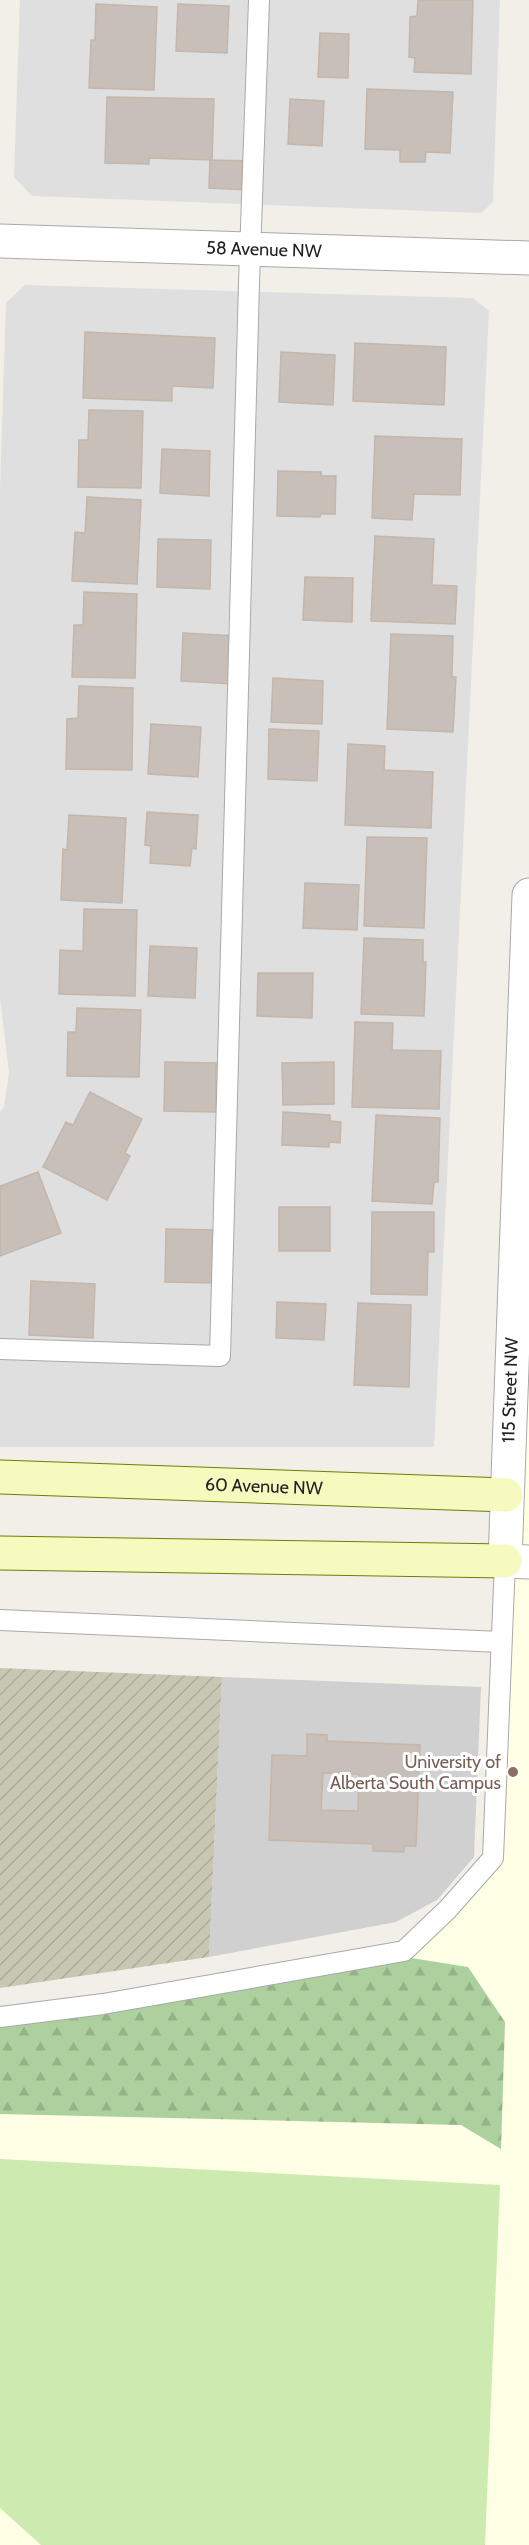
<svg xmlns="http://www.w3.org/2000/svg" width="529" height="2545" font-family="Cabin,sans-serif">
<defs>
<pattern id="construction-furrows" width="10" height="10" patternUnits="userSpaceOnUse" patternTransform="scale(1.5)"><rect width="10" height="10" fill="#c7c7b4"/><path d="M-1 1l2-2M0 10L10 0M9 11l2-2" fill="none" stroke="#abab9a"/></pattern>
<pattern id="forest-firs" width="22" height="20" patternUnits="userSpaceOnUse" patternTransform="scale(1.5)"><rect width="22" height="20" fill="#add19e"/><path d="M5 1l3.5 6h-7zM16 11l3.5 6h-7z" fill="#95b388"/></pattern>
</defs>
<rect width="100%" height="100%" fill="#f2efe9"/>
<g fill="#e0dfdf">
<polygon points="20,0 500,0 493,202 481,213 32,196 14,177"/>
<polygon points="25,285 473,298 489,311 434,1447 0,1447 0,1112 4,1107 9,1073 0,997 0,488 6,303"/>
</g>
<polygon fill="#ffffe5" points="529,895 529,2545 0,2545 0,2017 404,1951 493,1858"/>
<polygon fill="#d0d0d0" points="222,1677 481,1687 474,1857 437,1900 396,1922 209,1957"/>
<polygon fill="url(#construction-furrows)" points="0,1668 222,1677 209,1957 0,1988"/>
<polygon fill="#cdebb0" points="0,2159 500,2185 485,2545 41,2545 0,2508"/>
<polygon fill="url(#forest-firs)" points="405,1957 468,1967 505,2022 501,2149 461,2125 0,2114 0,2021"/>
<g fill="#c7bfb8" stroke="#c4b6ab" stroke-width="1.5" fill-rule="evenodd">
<polygon points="418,0 473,0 471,74 414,72 415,58 409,57 410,17 417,16"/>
<polygon points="96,4 157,7 154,90 89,88 91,40 95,40"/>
<polygon points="178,4 229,6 227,53 176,51"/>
<polygon points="320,33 349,34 348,78 318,77"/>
<polygon points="367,89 453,92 450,153 426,152 425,162 400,162 400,150 365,149"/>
<polygon points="107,97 214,99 212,160 149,158 149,164 105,163"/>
<polygon points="290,99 324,101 322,146 288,144"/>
<polygon points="210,160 251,161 250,190 209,188"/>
<polygon points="85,332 215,338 213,388 172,386 172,401 83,398"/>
<polygon points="355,343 446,347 444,405 353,401"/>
<polygon points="281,352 335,355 333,405 279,402"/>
<polygon points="89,410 143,411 141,488 78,487 79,440 88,440"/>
<polygon points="375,436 462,439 460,495 414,494 412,520 372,518"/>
<polygon points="162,449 210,451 209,496 160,493"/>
<polygon points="278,471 321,472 321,476 336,476 335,514 321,514 320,517 277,516"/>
<polygon points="87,497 141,500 137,584 72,581 75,532 85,533"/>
<polygon points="375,536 434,539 432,585 457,586 455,624 371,621"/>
<polygon points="158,539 211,540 210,589 157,587"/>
<polygon points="305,577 353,578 352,622 303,620"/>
<polygon points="84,592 137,594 135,678 72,677 74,625 83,625"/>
<polygon points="183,633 236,636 234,684 181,681"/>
<polygon points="391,634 453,636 452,677 456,677 453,732 387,729"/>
<polygon points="273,678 323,681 322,724 271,722"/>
<polygon points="79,686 133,688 132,770 66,769 67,719 78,718"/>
<polygon points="151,724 201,727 198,777 148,774"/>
<polygon points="269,729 319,731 317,781 268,779"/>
<polygon points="348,744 385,746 384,770 433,772 431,828 345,825"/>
<polygon points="147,812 198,815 196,849 192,848 190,866 150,863 151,846 145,845"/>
<polygon points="69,815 126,818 122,903 61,900 63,849 67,850"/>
<polygon points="367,837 427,838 424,928 364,926"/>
<polygon points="305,883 359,885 357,930 303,928"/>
<polygon points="84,909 137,910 135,996 59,994 60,950 83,951"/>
<polygon points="364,938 423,940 423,962 426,962 424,1016 361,1014"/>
<polygon points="150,946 197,948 195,998 148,996"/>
<polygon points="258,973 313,973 312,1018 257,1016"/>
<polygon points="77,1008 141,1010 139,1077 67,1076 68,1032 76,1032"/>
<polygon points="355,1022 393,1023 392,1050 441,1051 439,1109 352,1107"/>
<polygon points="165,1062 216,1063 216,1112 164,1111"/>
<polygon points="334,1062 334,1104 283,1105 282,1063"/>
<polygon points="90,1092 142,1119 125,1153 130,1156 107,1200 43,1167 66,1122 73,1125"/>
<polygon points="283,1112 330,1115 330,1121 341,1122 340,1143 329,1142 329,1147 282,1145"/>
<polygon points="376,1115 440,1118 438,1182 434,1182 432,1204 372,1201"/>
<polygon points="38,1172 61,1233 0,1256 0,1186"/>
<rect x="279" y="1207" width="51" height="44"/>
<polygon points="372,1212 434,1212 434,1252 428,1252 427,1295 371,1294"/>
<polygon points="166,1229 217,1230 216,1283 165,1282"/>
<polygon points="31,1281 95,1284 93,1338 29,1335"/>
<polygon points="277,1302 326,1304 324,1340 276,1338"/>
<polygon points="358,1303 411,1305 409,1387 354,1385"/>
<path d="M 307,1734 L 327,1735 L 327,1741 L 420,1745 L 416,1846 L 404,1846 L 404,1852 L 373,1851 L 373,1844 L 269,1840 L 272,1755 L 307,1756 ZM 323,1773 L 359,1774 L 358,1811 L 321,1810 Z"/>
</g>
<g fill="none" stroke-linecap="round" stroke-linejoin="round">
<g stroke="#a9a9a9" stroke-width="22">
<g id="lane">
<polyline points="0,1349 220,1356 249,283 259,0"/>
<polyline points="0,1620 501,1642"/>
<polyline points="0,2017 103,2004 404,1951 448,1909 493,1858 505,1561"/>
</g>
</g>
<g stroke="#a9a9a9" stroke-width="35">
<g id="street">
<path id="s1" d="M 0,241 L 529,258"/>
<polyline points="529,895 505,1561 529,1562"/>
</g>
</g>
<g stroke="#707d05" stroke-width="35">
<g id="secondary">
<path id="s2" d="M 0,1477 L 506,1495"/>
<polyline points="0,1553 505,1561"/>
</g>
</g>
<use href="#lane" stroke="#fff" stroke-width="20"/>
<use href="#street" stroke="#fff" stroke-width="33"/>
<use href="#secondary" stroke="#f7fabf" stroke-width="33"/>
</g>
<circle fill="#8d6e63" stroke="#fff" stroke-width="2" cx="513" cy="1772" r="6"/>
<g text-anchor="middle" stroke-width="6" stroke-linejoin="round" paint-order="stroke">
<g font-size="18" fill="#222" stroke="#fff">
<text dy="6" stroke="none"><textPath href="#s1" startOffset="264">58 Avenue NW</textPath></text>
<text transform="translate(510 1390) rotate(-88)" y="6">115 Street NW</text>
<text dy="6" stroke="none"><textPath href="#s2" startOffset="264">60 Avenue NW</textPath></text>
</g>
<g font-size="18" fill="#785e54" stroke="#fff" text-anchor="end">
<text x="501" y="1768">University of<tspan x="501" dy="21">Alberta South Campus</tspan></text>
</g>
</g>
</svg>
